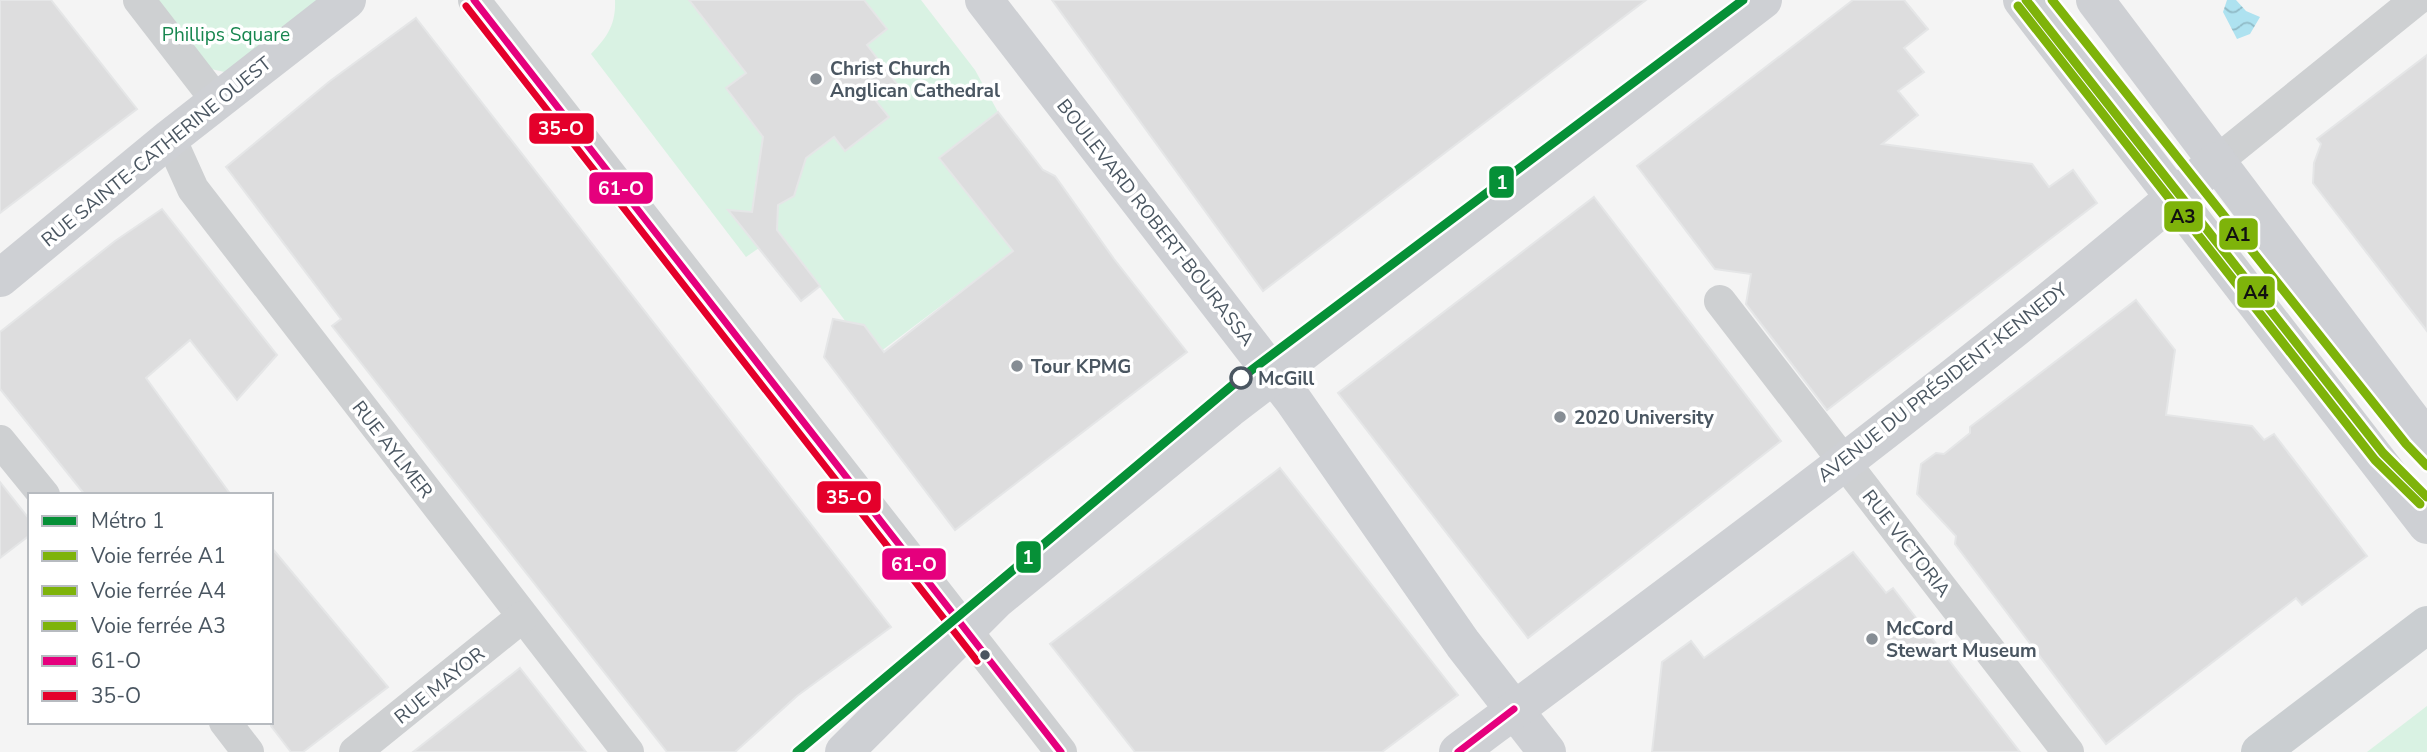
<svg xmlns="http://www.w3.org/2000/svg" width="2427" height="752" font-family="'Nunito Sans',sans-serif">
<defs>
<pattern id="water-waves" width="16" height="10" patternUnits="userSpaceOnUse" patternTransform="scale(1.75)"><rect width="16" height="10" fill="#aee2f0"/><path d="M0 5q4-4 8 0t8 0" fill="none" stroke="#90bac6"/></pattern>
</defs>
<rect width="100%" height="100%" fill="#f4f4f4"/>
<g fill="#d9f2e3">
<polygon points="156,0 321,0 229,73 211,69"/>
<path d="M 615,0 L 689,0 L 746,73 L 726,89 L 757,129 L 774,116 L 755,185 L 759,193 L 759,248 L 746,257 L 591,54 C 607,37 616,25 615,0 Z"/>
<polygon points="864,0 921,0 975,70 998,112 939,158 983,213 1044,228 872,358 875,340 861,324 846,322 777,230 778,205 794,196 800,177 788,160 802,137 814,152 834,137 845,151 889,117 876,101 897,84 867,45 887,29"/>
<polygon points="2427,706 2427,752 2367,752"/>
</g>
<polygon fill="url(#water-waves)" points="2227,0 2236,0 2246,11 2260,17 2250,34 2237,39 2223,12"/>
<g fill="#ddddde" stroke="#e5e6e7" stroke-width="2">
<polygon points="0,0 51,0 137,109 0,213"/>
<polygon points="689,0 864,0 887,29 867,45 897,84 876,101 889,117 845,151 834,137 806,158 794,196 778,205 777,230 820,286 801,301 728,210 752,212 763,137 726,88 746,73"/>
<polygon points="1052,0 1646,0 1263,291"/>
<polygon points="1853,0 1904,0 1928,29 1904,48 1924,72 1898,91 1918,115 1882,144 2032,164 2049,187 2073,170 2097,203 1827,410 1746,304 1751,274 1715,269 1637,166"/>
<polygon points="416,18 891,627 797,696 735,752 667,752 332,326 341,319 226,167 330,81"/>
<polygon points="2427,55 2427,331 2313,183 2314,163 2321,144 2317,139"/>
<polygon points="998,112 1043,170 1055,176 1114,259 1187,352 955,530 824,357 833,319 864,325 884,352 1013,251 939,158"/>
<polygon points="1594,197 1781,441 1528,638 1338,393"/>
<polygon points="162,209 277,355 237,400 190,340 146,378 231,495 85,495 0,389 0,332 115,241"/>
<polygon points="2136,300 2175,350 2166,415 2252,426 2264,440 2274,434 2367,556 2302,605 2296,598 2106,744 1955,544 1956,536 1917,494 1921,464 1936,453 1944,454 1970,433 1970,427"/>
<polygon points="1280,468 1458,695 1382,752 1135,752 1050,644"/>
<polygon points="0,482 30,520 30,535 0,558"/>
<polygon points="271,547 388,687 303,752 291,752 271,726"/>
<polygon points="1853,552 1886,593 1893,588 2020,752 1652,752 1662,662 1691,641 1704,658"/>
<polygon points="520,668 586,752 413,752"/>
</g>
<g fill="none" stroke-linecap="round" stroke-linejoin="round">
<g stroke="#ced0d2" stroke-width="32">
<polyline points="139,0 217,101"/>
<polyline points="474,0 1061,752"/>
<polyline points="170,138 193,189 628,752"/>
<polyline points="2217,161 2416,0"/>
<polyline points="1720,301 2068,752"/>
<polyline points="0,441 44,495"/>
<polyline points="225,722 248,752"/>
<polyline points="355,752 522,617"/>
</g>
<g stroke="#ced0d4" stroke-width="38">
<polyline points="984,0 1293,400 1463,644 1547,752"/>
<polyline points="2022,0 2427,525"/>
<polyline points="2095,0 2427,440"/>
<polyline points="0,278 170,138 347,0"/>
<polyline points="844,752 996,600 1229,409 1763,0"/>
<path d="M 1458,752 C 1715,561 1974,370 2217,161"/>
</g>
<polyline stroke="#caced1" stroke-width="38" points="2260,752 2427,625"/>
<g stroke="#fff" stroke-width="12">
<g id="bus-1">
<polyline points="474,0 1061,752"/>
<polyline points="1458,752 1514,709"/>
</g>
</g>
<g stroke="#fff" stroke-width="12">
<polyline id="bus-2" points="466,6 977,661"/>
</g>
<use href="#bus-1" stroke="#e5007d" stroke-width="7"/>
<use href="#bus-2" stroke="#e4002b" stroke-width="7"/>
<g stroke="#fff" stroke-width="14">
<polyline id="rail-1" points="2052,0 2406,444 2427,466"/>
</g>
<g stroke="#fff" stroke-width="14">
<polyline id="rail-2" points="2026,0 2383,453 2427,497"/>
</g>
<g stroke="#fff" stroke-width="14">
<polyline id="rail-3" points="2018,6 2375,460 2420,504"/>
</g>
<use href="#rail-1" stroke="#7eb30a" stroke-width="9"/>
<use href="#rail-2" stroke="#7eb30a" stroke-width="9"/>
<use href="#rail-3" stroke="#7eb30a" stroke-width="9"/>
<g stroke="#fff" stroke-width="14">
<polyline id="metro-1" points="797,752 1241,378 1743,0"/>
</g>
<use href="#metro-1" stroke="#069037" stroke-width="9"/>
</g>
<g fill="#868d94" stroke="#fff" stroke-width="2.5">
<circle cx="816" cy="79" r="7"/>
<circle cx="1017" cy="366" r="7"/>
<circle cx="1560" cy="417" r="7"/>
<circle cx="1872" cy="639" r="7"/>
</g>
<circle fill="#fff" stroke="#4a5661" stroke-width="3.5" cx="1241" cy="378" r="10"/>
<circle fill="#4a5661" stroke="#fff" stroke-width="2.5" cx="985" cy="655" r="6"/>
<g text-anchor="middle" stroke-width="7" stroke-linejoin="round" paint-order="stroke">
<g font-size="19" fill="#17864f" stroke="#fff">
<text x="226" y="41">Phillips Square</text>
</g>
<g font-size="19" font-weight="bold" fill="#4a5661" stroke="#fff" text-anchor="start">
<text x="830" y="75">Christ Church<tspan x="830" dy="22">Anglican Cathedral</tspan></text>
<text x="1031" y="373">Tour KPMG</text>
<text x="1574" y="424">2020 University</text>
<text x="1886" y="635">McCord<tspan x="1886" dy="22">Stewart Museum</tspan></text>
</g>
<g font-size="19" fill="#4a5661" stroke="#fff">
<text transform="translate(156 151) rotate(-39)" y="7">RUE SAINTE-CATHERINE OUEST</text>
<text transform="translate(1156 222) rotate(52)" y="7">BOULEVARD ROBERT-BOURASSA</text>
<text transform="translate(1942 382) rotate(-38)" y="7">AVENUE DU PRÉSIDENT-KENNEDY</text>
<text transform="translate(393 449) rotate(52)" y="7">RUE AYLMER</text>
<text transform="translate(1907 543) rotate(52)" y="7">RUE VICTORIA</text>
<text transform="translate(439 685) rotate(-39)" y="7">RUE MAYOR</text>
</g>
<g font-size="19" font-weight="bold" fill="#4a5661" stroke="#fff" text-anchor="start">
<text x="1258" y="385">McGill</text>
</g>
</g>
<g stroke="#fff" stroke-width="2.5">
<rect x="528" y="112" width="67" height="33" rx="7" fill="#e4002b"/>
<rect x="1488" y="165" width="27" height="34" rx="7" fill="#069037"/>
<rect x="588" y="171" width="66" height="34" rx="7" fill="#e5007d"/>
<rect x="2163" y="200" width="41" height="33" rx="7" fill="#7eb30a"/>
<rect x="2218" y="217" width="41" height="34" rx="7" fill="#7eb30a"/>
<rect x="2236" y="275" width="40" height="34" rx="7" fill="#7eb30a"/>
<rect x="816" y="480" width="66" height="34" rx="7" fill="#e4002b"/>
<rect x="1015" y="540" width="27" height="34" rx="7" fill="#069037"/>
<rect x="881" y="547" width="66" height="34" rx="7" fill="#e5007d"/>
</g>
<g font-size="19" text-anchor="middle" font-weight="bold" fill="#fff">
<text x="561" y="135">35-O</text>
<text x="1502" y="189">1</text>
<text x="621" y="195">61-O</text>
<text x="849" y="504">35-O</text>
<text x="1028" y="564">1</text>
<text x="914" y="571">61-O</text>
</g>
<g font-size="19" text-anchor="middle" font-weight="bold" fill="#111">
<text x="2183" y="223">A3</text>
<text x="2238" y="241">A1</text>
<text x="2256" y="299">A4</text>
</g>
<rect x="28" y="493" width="245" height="231" fill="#ffffff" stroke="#b7bbc0" stroke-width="2"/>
<rect x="42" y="516" width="35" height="10" fill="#069037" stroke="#b7bbc0" stroke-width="2"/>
<text x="91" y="528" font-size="21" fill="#4a5661">Métro 1</text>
<rect x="42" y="551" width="35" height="10" fill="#7eb30a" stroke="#b7bbc0" stroke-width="2"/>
<text x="91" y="563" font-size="21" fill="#4a5661">Voie ferrée A1</text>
<rect x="42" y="586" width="35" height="10" fill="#7eb30a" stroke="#b7bbc0" stroke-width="2"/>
<text x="91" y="598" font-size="21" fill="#4a5661">Voie ferrée A4</text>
<rect x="42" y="621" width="35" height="10" fill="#7eb30a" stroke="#b7bbc0" stroke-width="2"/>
<text x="91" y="633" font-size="21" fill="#4a5661">Voie ferrée A3</text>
<rect x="42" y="656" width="35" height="10" fill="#e5007d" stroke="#b7bbc0" stroke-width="2"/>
<text x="91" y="668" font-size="21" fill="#4a5661">61-O</text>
<rect x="42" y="691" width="35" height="10" fill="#e4002b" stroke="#b7bbc0" stroke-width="2"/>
<text x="91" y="703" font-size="21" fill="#4a5661">35-O</text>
</svg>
